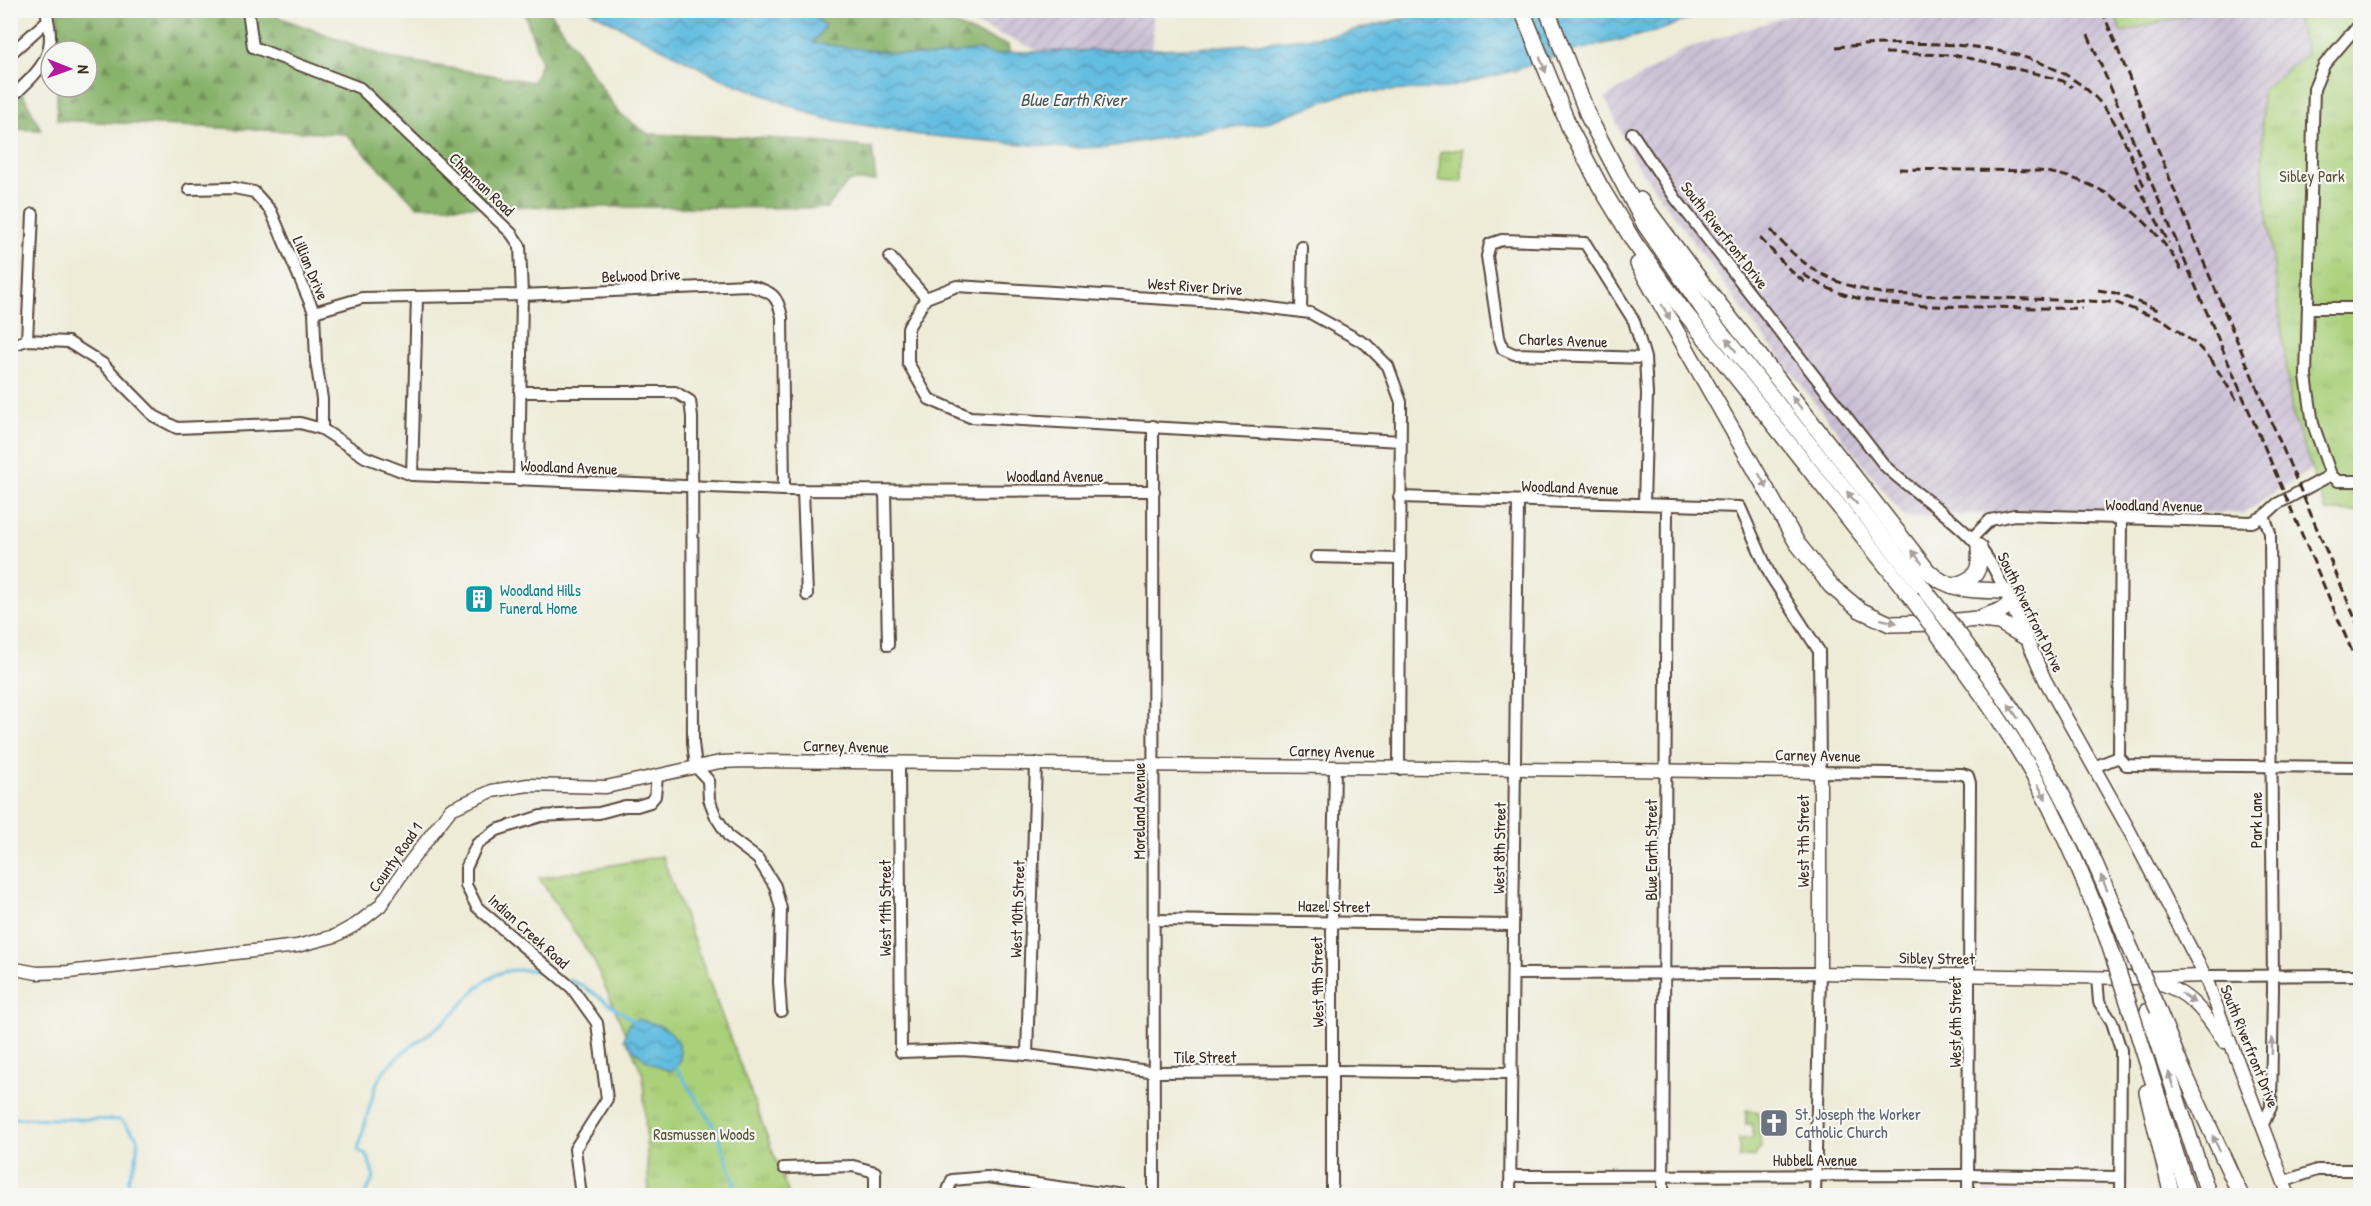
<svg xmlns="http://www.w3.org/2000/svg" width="2371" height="1206" font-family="'Patrick Hand',sans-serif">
<defs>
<pattern id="industrial-furrows" width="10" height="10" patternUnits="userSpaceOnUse" patternTransform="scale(1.5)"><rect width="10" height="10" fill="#cbbfd4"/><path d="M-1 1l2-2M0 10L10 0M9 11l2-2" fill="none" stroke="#afa4b6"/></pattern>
<pattern id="forest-firs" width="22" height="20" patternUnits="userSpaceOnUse" patternTransform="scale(1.5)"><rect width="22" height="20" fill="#87b26a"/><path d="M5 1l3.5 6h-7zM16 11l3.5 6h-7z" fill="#709157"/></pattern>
<pattern id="park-tufts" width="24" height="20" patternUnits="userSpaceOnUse" patternTransform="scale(1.5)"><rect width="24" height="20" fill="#aad07a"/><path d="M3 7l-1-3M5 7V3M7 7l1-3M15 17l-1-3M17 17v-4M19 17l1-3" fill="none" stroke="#93b369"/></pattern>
<pattern id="water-waves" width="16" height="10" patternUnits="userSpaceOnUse" patternTransform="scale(1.5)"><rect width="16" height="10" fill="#63bde1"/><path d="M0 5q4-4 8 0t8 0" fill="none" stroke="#539ab6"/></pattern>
</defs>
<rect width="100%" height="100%" fill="#f6f6f2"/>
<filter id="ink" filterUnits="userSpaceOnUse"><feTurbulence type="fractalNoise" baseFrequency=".0167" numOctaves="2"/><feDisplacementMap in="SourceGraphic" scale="12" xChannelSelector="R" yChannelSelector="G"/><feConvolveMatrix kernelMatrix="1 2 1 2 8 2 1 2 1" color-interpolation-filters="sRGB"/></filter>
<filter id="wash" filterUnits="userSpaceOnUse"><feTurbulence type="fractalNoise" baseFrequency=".008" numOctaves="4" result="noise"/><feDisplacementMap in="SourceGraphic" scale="24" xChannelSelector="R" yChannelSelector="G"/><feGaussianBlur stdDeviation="1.35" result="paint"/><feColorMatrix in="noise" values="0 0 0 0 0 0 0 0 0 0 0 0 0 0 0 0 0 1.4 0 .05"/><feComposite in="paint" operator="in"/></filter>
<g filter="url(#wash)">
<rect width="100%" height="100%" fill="#eeebd7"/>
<rect fill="#ecd1e9" x="1984" y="1189" width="120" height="6"/>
<g fill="url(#industrial-furrows)">
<polygon points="945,11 1153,11 1152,58 1059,59"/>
<polygon points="1803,11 2114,11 2122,32 2203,11 2294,11 2308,54 2262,90 2263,178 2292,411 2312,469 2243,513 2035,511 1905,518 1749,318 1635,162 1605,98 1685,49"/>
</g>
<polygon fill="#aad07a" stroke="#727d4c" stroke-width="1.5" points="1746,1110 1758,1112 1761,1147 1754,1157 1739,1158 1739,1139 1753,1138 1753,1124 1746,1124"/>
<g fill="url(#forest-firs)" stroke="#616e44" stroke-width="1.5">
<polygon points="58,11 268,11 281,18 390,58 533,82 541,62 524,11 550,11 618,112 648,134 788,139 872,148 876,181 849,181 827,208 417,206 346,134 57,120 57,87 87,87 87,51 57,51"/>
<polygon points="685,11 926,11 976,34 1008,45 1012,71 909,71"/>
<polygon points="11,70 41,130 11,129"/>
</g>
<g fill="url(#park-tufts)" stroke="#727d4c" stroke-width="1.5">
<polygon points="2114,10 2203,10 2203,11 2121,32"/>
<polygon points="2294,11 2360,11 2360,511 2326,511 2292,412 2263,178 2262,90 2307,54"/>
<polygon points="1463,149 1462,182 1439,181 1440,152"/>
<polygon points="662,856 789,1195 649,1195 643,1075 594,961 539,878"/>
</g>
<g fill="url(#water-waves)" stroke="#4f7480" stroke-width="1.5">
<polygon points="590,11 799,11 815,16 825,26 813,43 909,55 932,56 978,50 993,55 1014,52 1197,48 1259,43 1334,35 1434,11 1711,11 1658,31 1561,54 1516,70 1446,88 1347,93 1259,125 1222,128 1107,147 1068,148 920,135 822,118 718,77"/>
<path d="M 637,1019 C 663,1025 682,1031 680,1061 L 671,1071 C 650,1066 637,1054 624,1039 L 629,1023 Z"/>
</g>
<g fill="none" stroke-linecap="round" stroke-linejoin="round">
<g stroke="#63bde1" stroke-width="3">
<polyline points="569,980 583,986 637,1023"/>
<polyline points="673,1063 716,1129 739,1196"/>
<polyline points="10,1118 121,1120 138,1138 136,1160 128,1180 134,1196"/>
<path d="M 364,1196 L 374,1178 L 368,1157 L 358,1150 C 363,1134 373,1087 381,1075 C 396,1053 424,1039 444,1022 C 464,1006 477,980 503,972 C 517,968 535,970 549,973"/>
</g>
</g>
</g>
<g filter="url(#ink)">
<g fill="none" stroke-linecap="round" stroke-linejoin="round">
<g stroke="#56473a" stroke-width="14">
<g id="minor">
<polyline points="248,10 253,47 360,88 511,233 520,246 522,295 519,480"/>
<polyline points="2360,23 2324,65 2314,89 2306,376 2313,424 2331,475 2338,481 2360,481"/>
<polyline points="10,54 48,20 46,10"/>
<path d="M 17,92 C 40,70 56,55 48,20"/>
<path d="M 1632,133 L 1676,199 L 1885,466 C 1912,492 1947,512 1972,539 C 1987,554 1996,572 2005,591"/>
<polyline points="189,189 234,188 254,192 271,211 314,312 316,361 322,399 322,429"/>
<polyline points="890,257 926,298"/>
<polyline points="2309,308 2360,308"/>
<path d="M 314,312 L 362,298 L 522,295 L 747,285 C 770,292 777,292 782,317 L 784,490"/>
<polyline points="1301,312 1302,247"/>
<polyline points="27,340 33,214"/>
<polyline points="10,346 27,340 68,342 103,364 154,416 177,428 300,423 322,429 365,457 412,475 784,490 1154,491"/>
<polyline points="520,392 675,392 690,401 692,417 693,743 696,767 708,780 709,799 716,817 729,837 758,859 775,886 781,909 779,982 781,1011"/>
<polyline points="1153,426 1154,1196"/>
<polyline points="412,475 417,297"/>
<polyline points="803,490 807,595"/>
<polyline points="885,491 888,645"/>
<polyline points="1399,497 1740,507 1770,575 1819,651 1820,772 1962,774 1968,776 1970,783 1968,1196"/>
<polyline points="1644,504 1647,394 1645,358 1634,321 1585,243 1502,240 1490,244 1487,256 1499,337 1503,349 1514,354 1645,358"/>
<polyline points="1972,538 1990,520 2014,515 2252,522 2264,516 2277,504 2331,475"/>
<polyline points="1316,557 1399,559"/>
<polyline points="2119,757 2121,519"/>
<polyline points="899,763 901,1052 962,1050 1027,1055 1156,1072 1333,1071 1512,1073"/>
<polyline points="2094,767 2119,757 2126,765 2360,767"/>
<polyline points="1399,769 1401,402 1388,366 1366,344 1310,313 1232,303 957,286 926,298 908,328 908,363 929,399 970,417 1401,441"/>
<polyline points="1154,920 1513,925"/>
<polyline points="1513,974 1820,973 1815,1196"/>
<polyline points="2205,976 2360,975"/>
<polyline points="2097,977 2099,1002 2112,1022 2121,1050 2120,1196"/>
<polyline points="1027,1055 1036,763"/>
<polyline points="2263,1124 2271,1107 2273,989 2270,533 2264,516"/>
<polyline points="784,1168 853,1166 875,1172 875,1196"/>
<polyline points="1511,1176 1969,1175 2120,1177"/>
<polyline points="2285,1181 2317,1170 2360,1170"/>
<polyline points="581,1196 575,1149 607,1099 597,1023 572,988 477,907 466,885 466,868 477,844 497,830 541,816 599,813 625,806 637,806 650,802 655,796 657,777"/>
<polyline points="946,1196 952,1180 987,1177 1123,1196"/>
<polyline points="1332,1196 1332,921 1335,768"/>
<polyline points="1510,1196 1518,501"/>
<polyline points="1663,1196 1667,505"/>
</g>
</g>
<g stroke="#56473a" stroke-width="15">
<g id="major">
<polyline points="2008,597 2045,680 2129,830 2205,976 2289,1196"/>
<polyline points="10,968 37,973 68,972 297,946 335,936 357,924 380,906 410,862 451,809 492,791 528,785 606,787 696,767 720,762 748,761 1820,772 1820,973 2134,978 2205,976"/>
<path d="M 2153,982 C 2188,989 2206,1014 2224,1042"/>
</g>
</g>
<g stroke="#56473a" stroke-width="18">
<g id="highway">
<polyline points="1522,10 1570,129 1600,186 1634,242 1682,309 1911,597"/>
<polyline points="1547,10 1589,118 1645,225 1707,315 1927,593"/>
<path d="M 1640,200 L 1687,263 L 1928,571 C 1949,592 1977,590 2005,591"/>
<polyline points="1638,264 1797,543 1831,586 1860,610 1890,624 1937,623 1977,619 2002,610 2010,604"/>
<path d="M 1953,586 C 1977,579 1981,571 1979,547"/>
<polyline points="1980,620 1999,622 2025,637"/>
<path d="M 1960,636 C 1981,665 2002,693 2021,723 C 2064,791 2097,863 2126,938"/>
<path d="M 1941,638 C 1973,681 2005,725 2031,771 C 2061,824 2085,881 2107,938"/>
<polyline points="2130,1008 2189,1196"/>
<polyline points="2158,1010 2180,1064 2241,1196"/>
<polyline points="2148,1011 2209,1196"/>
<polyline points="2147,1092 2172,1196"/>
</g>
</g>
<use href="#minor" stroke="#fff" stroke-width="10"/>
<use href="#major" stroke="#fff" stroke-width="12"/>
<use href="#highway" stroke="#fff" stroke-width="15"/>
<g stroke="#3b2a1e" stroke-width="3" stroke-dasharray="9 4.5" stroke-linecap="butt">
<polyline points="2102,10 2196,244 2360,630"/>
<polyline points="2088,35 2360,670"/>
<path d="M 1836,47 C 1919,40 2046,36 2103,106 C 2122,129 2132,161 2145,188"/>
<polyline points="1885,53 1952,55 1973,59 2038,74 2063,81 2072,87"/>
<path d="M 1899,169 L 2039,171 C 2100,178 2152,217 2182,271"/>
<polyline points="2136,183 2169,243"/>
<path d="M 1771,230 C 1804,270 1835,286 1887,294 L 2114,302 L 2165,321 L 2197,345 L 2215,364"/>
<polyline points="1760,238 1791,271 1807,284"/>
<path d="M 1803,274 C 1853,309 1914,305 1972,307 C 2008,307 2045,309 2082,308"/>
<polyline points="2098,290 2115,293 2158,310"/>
<polyline points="2210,358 2237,401"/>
</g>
<g stroke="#56473a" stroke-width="18" stroke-linecap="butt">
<g id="highway-bridge">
<polyline points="1927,593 1960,636"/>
<polyline points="1911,597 1941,638"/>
<polyline points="2107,938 2130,1008"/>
<polyline points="2126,938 2158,1010"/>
</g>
</g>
<use href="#highway-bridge" stroke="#fff" stroke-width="15"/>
</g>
<defs><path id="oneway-solid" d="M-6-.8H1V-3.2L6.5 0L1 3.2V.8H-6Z" transform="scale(1.5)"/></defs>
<g fill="#a79f9a">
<use href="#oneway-solid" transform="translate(1543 65) rotate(68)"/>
<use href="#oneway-solid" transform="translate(1666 312) rotate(60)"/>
<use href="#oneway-solid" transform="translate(1731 345) rotate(-128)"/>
<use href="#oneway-solid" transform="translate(1797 403) rotate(-128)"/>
<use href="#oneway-solid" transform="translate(1763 481) rotate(61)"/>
<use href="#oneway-solid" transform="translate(1852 498) rotate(-128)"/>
<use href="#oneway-solid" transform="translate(1917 557) rotate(-128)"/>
<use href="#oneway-solid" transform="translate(1889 621) rotate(13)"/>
<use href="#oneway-solid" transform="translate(2013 711) rotate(-124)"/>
<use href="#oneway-solid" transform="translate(2042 792) rotate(62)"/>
<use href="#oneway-solid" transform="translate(2104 883) rotate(-113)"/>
<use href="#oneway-solid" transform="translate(2188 998) rotate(36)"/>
<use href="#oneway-solid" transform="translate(2272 1046) rotate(-89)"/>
<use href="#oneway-solid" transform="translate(2171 1080) rotate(-108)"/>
<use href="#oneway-solid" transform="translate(2216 1143) rotate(-115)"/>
</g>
</g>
<defs>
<g id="building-square" transform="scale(1.5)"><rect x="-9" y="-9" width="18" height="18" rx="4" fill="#0f9aa8" stroke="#f6f6f2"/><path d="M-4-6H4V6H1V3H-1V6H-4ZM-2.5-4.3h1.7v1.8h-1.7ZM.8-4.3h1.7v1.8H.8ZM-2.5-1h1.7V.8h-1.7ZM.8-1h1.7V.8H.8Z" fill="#fff"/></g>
<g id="church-square" transform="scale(1.5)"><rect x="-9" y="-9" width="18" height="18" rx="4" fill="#6b7280" stroke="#f6f6f2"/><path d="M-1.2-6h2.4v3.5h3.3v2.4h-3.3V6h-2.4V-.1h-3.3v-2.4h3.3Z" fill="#fff"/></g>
</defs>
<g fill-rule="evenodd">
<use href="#building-square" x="479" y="599"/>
<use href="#church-square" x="1774" y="1123"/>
</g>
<g text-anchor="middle" stroke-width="4.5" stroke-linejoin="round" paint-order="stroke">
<g font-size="16" fill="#575435" stroke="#f6f6f2">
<text x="2312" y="182">Sibley Park</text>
<text x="704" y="1140">Rasmussen Woods</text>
</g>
<g font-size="16" fill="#3b2a1e" stroke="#f6f6f2">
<text transform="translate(482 184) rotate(44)" y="6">Chapman Road</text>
<text transform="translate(1725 235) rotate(52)" y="6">South Riverfront Drive</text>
<text transform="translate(311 268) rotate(67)" y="6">Lillian Drive</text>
<text transform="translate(641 275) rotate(-2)" y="6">Belwood Drive</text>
<text transform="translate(1195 286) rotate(4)" y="6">West River Drive</text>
<text transform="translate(1563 340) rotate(2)" y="6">Charles Avenue</text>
<text transform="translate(569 467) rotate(2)" y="6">Woodland Avenue</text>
<text x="1055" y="482">Woodland Avenue</text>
<text transform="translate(1570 487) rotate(2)" y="6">Woodland Avenue</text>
<text transform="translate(2154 505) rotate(1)" y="6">Woodland Avenue</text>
<text transform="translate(2031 612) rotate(64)" y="6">South Riverfront Drive</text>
<text transform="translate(846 746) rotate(1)" y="6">Carney Avenue</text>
<text transform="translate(1332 751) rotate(1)" y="6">Carney Avenue</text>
<text transform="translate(1818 755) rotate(1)" y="6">Carney Avenue</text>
<text transform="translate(1139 811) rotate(-90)" y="6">Moreland Avenue</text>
<text transform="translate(2256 820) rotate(-90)" y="6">Park Lane</text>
<text transform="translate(1803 841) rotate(-90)" y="6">West 7th Street</text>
<text transform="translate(1499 848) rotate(-89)" y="6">West 8th Street</text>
<text transform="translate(1651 850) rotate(-90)" y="6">Blue Earth Street</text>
<text transform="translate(395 857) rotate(-55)" y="6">County Road 1</text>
<text transform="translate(1334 906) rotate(1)" y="6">Hazel Street</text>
<text transform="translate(885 908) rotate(-90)" y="6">West 11th Street</text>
<text transform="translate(1017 909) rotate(-88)" y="6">West 10th Street</text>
<text transform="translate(529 931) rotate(42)" y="6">Indian Creek Road</text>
<text transform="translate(1937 958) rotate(1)" y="6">Sibley Street</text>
<text transform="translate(1317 982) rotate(-91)" y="6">West 9th Street</text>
<text transform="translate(1955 1022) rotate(-90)" y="6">West 6th Street</text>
<text transform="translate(2250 1046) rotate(68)" y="6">South Riverfront Drive</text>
<text x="1205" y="1063">Tile Street</text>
<text x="1815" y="1166">Hubbell Avenue</text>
</g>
<g font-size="16" fill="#0d838f" stroke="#f6f6f2" text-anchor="start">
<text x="500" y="596">Woodland Hills<tspan x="500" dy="18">Funeral Home</tspan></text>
</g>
<g font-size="16" fill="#5b616d" stroke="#f6f6f2" text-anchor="start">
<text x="1795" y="1120">St. Joseph the Worker<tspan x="1795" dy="18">Catholic Church</tspan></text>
</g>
<g font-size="18" font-style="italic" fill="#475658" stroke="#f6f6f2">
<text x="1073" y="106">Blue Earth River</text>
</g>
</g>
<rect width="2371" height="1206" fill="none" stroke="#f6f6f2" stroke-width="36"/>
<g transform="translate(69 69) rotate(91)"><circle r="28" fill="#f6f6f2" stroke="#aba49d" stroke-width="1.5"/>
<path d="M0-4.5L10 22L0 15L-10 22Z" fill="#b5179e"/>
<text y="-9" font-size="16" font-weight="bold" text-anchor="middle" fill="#3b2a1e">N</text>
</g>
</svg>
